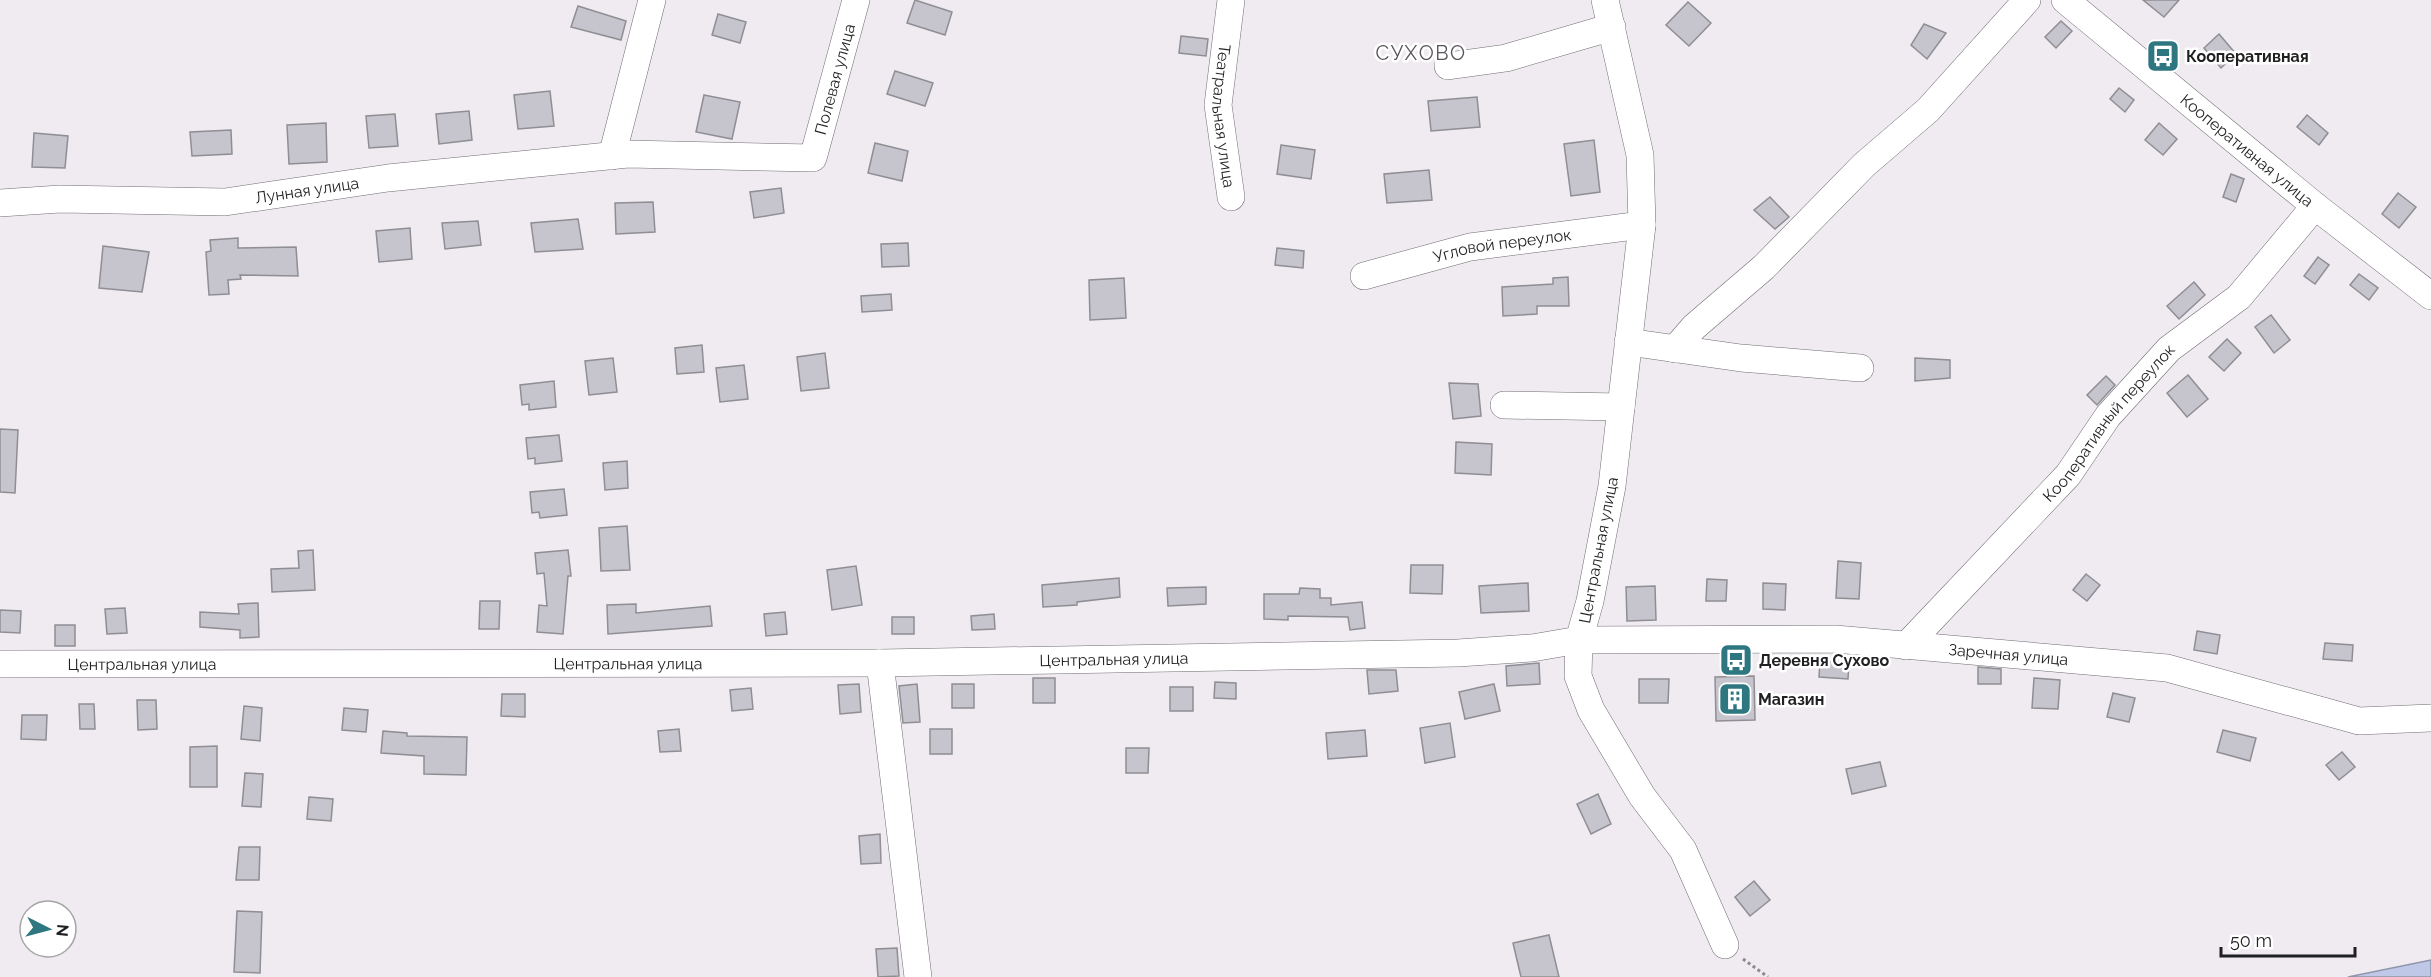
<svg xmlns="http://www.w3.org/2000/svg" width="2431" height="977" font-family="Raleway,sans-serif">
<rect width="100%" height="100%" fill="#efebf1"/>
<polygon fill="#bfc8e6" stroke="#8f95ab" stroke-width="1.5" points="2431,960 2431,977 2348,977"/>
<g fill="#c6c4cc" stroke="#8f8e94" stroke-width="1.5">
<polygon points="915,0 952,12 945,35 907,23"/>
<polygon points="2143,0 2179,0 2164,17"/>
<polygon points="1688,2 1711,23 1689,46 1666,25"/>
<polygon points="578,6 626,21 621,40 571,27"/>
<polygon points="718,14 746,22 740,43 712,35"/>
<polygon points="2061,21 2072,31 2056,48 2045,37"/>
<polygon points="1924,24 1946,33 1927,59 1911,45"/>
<polygon points="2219,34 2236,54 2221,68 2204,48"/>
<polygon points="1181,36 1208,39 1206,56 1179,53"/>
<polygon points="895,71 933,83 925,106 887,94"/>
<polygon points="2119,88 2134,100 2125,112 2110,99"/>
<polygon points="550,91 554,126 518,129 514,95"/>
<polygon points="704,95 740,102 732,139 696,132"/>
<polygon points="1477,97 1480,127 1431,131 1428,101"/>
<polygon points="469,111 472,140 439,144 436,114"/>
<polygon points="395,114 398,146 369,148 366,116"/>
<polygon points="2307,115 2328,133 2319,145 2297,127"/>
<polygon points="326,123 327,162 289,164 287,125"/>
<polygon points="2159,123 2177,139 2163,155 2145,140"/>
<polygon points="231,130 232,154 192,156 190,132"/>
<polygon points="34,133 68,136 65,168 32,167"/>
<polygon points="1594,140 1600,192 1571,196 1564,144"/>
<polygon points="875,143 908,151 902,181 868,173"/>
<polygon points="1281,145 1315,150 1311,179 1277,174"/>
<polygon points="1429,170 1432,200 1387,203 1384,174"/>
<polygon points="2231,174 2244,179 2236,202 2223,197"/>
<polygon points="781,188 784,213 754,218 750,192"/>
<polygon points="2398,193 2416,207 2399,228 2382,214"/>
<polygon points="1770,197 1789,217 1775,229 1754,210"/>
<polygon points="653,202 655,232 616,234 615,203"/>
<polygon points="578,219 583,249 535,252 531,223"/>
<polygon points="478,221 481,245 445,249 442,223"/>
<polygon points="410,228 412,259 379,262 376,231"/>
<polygon points="238,238 238,248 296,247 298,276 240,275 241,279 228,280 229,294 209,295 206,252 211,251 210,240"/>
<polygon points="908,243 909,266 882,267 881,244"/>
<polygon points="103,246 149,252 142,292 99,288"/>
<polygon points="1277,248 1304,251 1303,268 1275,265"/>
<polygon points="2318,257 2329,265 2315,284 2304,276"/>
<polygon points="2359,274 2378,288 2369,300 2350,285"/>
<polygon points="1568,277 1569,306 1537,306 1537,314 1503,316 1502,287 1553,284 1553,278"/>
<polygon points="1124,278 1126,318 1090,320 1089,280"/>
<polygon points="2194,282 2205,295 2179,319 2167,306"/>
<polygon points="891,294 892,310 862,312 861,296"/>
<polygon points="2271,315 2290,340 2274,353 2255,327"/>
<polygon points="2227,339 2241,353 2224,371 2209,357"/>
<polygon points="702,345 704,372 677,374 675,348"/>
<polygon points="825,353 829,388 801,391 797,357"/>
<polygon points="613,358 617,392 589,395 585,361"/>
<polygon points="1915,358 1950,360 1950,378 1915,381"/>
<polygon points="744,365 748,399 720,402 716,368"/>
<polygon points="2188,375 2208,399 2187,417 2167,393"/>
<polygon points="2106,376 2115,385 2097,405 2087,395"/>
<polygon points="554,381 556,407 529,410 529,404 522,405 520,385"/>
<polygon points="1449,383 1478,384 1481,416 1453,419"/>
<polygon points="0,429 18,430 15,493 0,492"/>
<polygon points="559,435 562,461 535,464 535,458 528,459 526,438"/>
<polygon points="1456,442 1492,444 1491,475 1455,473"/>
<polygon points="627,461 628,488 605,490 603,463"/>
<polygon points="564,489 567,515 540,518 539,512 532,513 530,492"/>
<polygon points="627,526 630,570 601,571 599,528"/>
<polygon points="313,550 315,590 272,592 271,569 299,568 298,551"/>
<polygon points="568,550 571,576 568,576 563,634 537,632 539,605 547,606 544,573 537,574 535,553"/>
<polygon points="1838,561 1861,563 1859,599 1836,598"/>
<polygon points="1411,565 1443,565 1442,594 1410,593"/>
<polygon points="856,566 862,605 832,610 827,570"/>
<polygon points="2086,574 2100,585 2087,601 2073,590"/>
<polygon points="1119,578 1120,597 1077,602 1077,605 1043,607 1042,585"/>
<polygon points="1707,579 1727,580 1726,601 1706,601"/>
<polygon points="1528,583 1529,611 1481,613 1479,586"/>
<polygon points="1763,583 1786,584 1785,610 1763,609"/>
<polygon points="1655,586 1656,620 1627,621 1626,587"/>
<polygon points="1206,587 1206,604 1168,606 1167,588"/>
<polygon points="1300,588 1320,589 1320,598 1331,598 1331,605 1362,602 1365,628 1350,630 1348,617 1288,616 1288,620 1264,619 1264,594 1299,594"/>
<polygon points="480,601 500,601 499,629 479,629"/>
<polygon points="258,603 259,637 240,638 240,630 200,627 200,612 239,614 238,604"/>
<polygon points="636,604 636,613 710,606 712,626 608,634 607,605"/>
<polygon points="125,608 127,633 107,634 105,609"/>
<polygon points="0,610 21,611 20,633 0,632"/>
<polygon points="785,612 787,634 766,636 764,614"/>
<polygon points="994,614 995,629 972,630 971,616"/>
<rect x="892" y="617" width="22" height="17"/>
<rect x="55" y="625" width="20" height="21"/>
<polygon points="2197,631 2220,635 2217,654 2194,650"/>
<polygon points="2325,643 2353,645 2352,661 2323,659"/>
<polygon points="1820,661 1849,663 1848,679 1819,677"/>
<polygon points="1539,663 1540,684 1507,686 1506,666"/>
<polygon points="1978,667 2001,669 2001,684 1978,684"/>
<polygon points="1367,670 1396,670 1398,691 1369,694"/>
<polygon points="1754,676 1755,720 1716,721 1715,677"/>
<rect x="1033" y="678" width="22" height="25"/>
<polygon points="2034,678 2060,680 2058,709 2032,708"/>
<polygon points="1639,679 1669,679 1668,703 1639,703"/>
<polygon points="1215,682 1236,683 1236,699 1214,698"/>
<polygon points="859,684 861,712 840,714 838,685"/>
<polygon points="917,684 920,722 903,723 899,686"/>
<rect x="952" y="684" width="22" height="24"/>
<polygon points="1494,684 1500,711 1465,719 1459,692"/>
<rect x="1170" y="687" width="23" height="24"/>
<polygon points="751,688 753,709 732,711 730,690"/>
<polygon points="2113,693 2135,698 2129,722 2107,717"/>
<polygon points="502,694 525,694 525,717 501,716"/>
<polygon points="137,700 156,700 157,729 138,730"/>
<polygon points="79,704 94,704 95,729 80,729"/>
<polygon points="244,706 262,708 260,741 241,739"/>
<polygon points="344,708 368,710 366,732 342,730"/>
<polygon points="22,715 47,715 46,740 21,739"/>
<polygon points="1450,723 1455,757 1425,763 1420,728"/>
<polygon points="679,729 681,751 660,752 658,731"/>
<rect x="930" y="729" width="22" height="25"/>
<polygon points="1365,730 1367,756 1328,759 1326,733"/>
<polygon points="2223,730 2256,738 2250,761 2217,752"/>
<polygon points="383,731 407,733 407,736 467,737 466,775 424,774 424,756 381,753"/>
<polygon points="217,746 217,787 190,787 190,747"/>
<polygon points="1126,748 1149,748 1148,773 1126,773"/>
<polygon points="2342,752 2355,767 2339,780 2326,765"/>
<polygon points="1880,762 1886,786 1852,794 1846,769"/>
<polygon points="245,773 263,774 261,807 242,806"/>
<polygon points="1598,794 1611,824 1591,834 1577,804"/>
<polygon points="309,797 333,799 331,821 307,819"/>
<polygon points="880,834 881,863 861,864 859,836"/>
<polygon points="239,847 260,847 259,880 236,880"/>
<polygon points="1754,881 1770,900 1750,916 1735,897"/>
<polygon points="237,911 262,912 260,973 234,972"/>
<polygon points="1549,935 1559,977 1521,977 1513,943"/>
<polygon points="897,948 899,976 878,977 876,949"/>
</g>
<g fill="none" stroke-linecap="round" stroke-linejoin="round">
<g stroke="#716d73" stroke-width="28">
<g id="minor">
<path id="s1" d="M 1231,0 L 1218,105 L 1231,197"/>
<polyline points="1605,0 1640,155 1642,225 1612,486 1590,601 1579,640 1578,676 1591,710 1642,796 1683,850 1725,945"/>
<path id="s2" d="M 2065,0 L 2315,206 L 2431,296"/>
<polyline points="1448,66 1506,58 1612,27"/>
<polyline points="612,156 652,0"/>
<path id="s3" d="M 0,203 L 60,199 L 225,202 L 388,178 L 628,154 L 813,158 L 856,0"/>
<path id="s4" d="M 1364,276 L 1470,247 L 1642,225"/>
<polyline points="1628,342 1741,358 1860,368"/>
<polyline points="1675,349 1694,327 1764,267 1864,165 1928,110 2027,0"/>
<polyline points="1504,405 1621,407"/>
<path id="s5" d="M 1906,646 L 2068,475 L 2108,416 L 2169,349 L 2239,297 L 2315,206"/>
<polyline points="880,663 918,977"/>
<path id="s6" d="M 0,664 L 880,663 L 1458,653 L 1532,648 L 1579,640 L 1835,639 L 2167,668 L 2359,721 L 2431,718"/>
</g>
</g>
<polyline stroke="#8d8a8e" stroke-width="3" stroke-dasharray="3 3" stroke-linecap="butt" points="1743,959 1768,977"/>
<use href="#minor" stroke="#fff" stroke-width="27"/>
</g>
<defs>
<g id="bus-square" transform="scale(1.725)"><rect x="-9" y="-9" width="18" height="18" rx="4" fill="#2f7780" stroke="#fff"/><path d="M-5-6H5V4H4V6H2V4H-2V6H-4V4H-5ZM-3.5-4V0h7V-4ZM-3.5 1.2v1.5H-2V1.2ZM2 1.2v1.5H3.5V1.2Z" fill="#fff"/></g>
<g id="building-square" transform="scale(1.725)"><rect x="-9" y="-9" width="18" height="18" rx="4" fill="#2f7780" stroke="#fff"/><path d="M-4-6H4V6H1V3H-1V6H-4ZM-2.5-4.3h1.7v1.8h-1.7ZM.8-4.3h1.7v1.8H.8ZM-2.5-1h1.7V.8h-1.7ZM.8-1h1.7V.8H.8Z" fill="#fff"/></g>
</defs>
<g fill-rule="evenodd">
<use href="#bus-square" x="2163" y="56"/>
<use href="#bus-square" x="1736" y="660"/>
<use href="#building-square" x="1735" y="699"/>
</g>
<g text-anchor="middle" stroke-width="5" stroke-linejoin="round" paint-order="stroke">
<g font-size="16" font-weight="bold" fill="#201f21" stroke="#fff" text-anchor="start">
<text x="2186" y="62">Кооперативная</text>
<text x="1759" y="666">Деревня Сухово</text>
<text x="1758" y="705">Магазин</text>
</g>
<g font-size="16" fill="#201f21" stroke="#fff">
<text dy="6" stroke="none"><textPath href="#s3" startOffset="898">Полевая улица</textPath></text>
<text dy="6" stroke="none"><textPath href="#s1" startOffset="117">Театральная улица</textPath></text>
<text dy="6" stroke="none"><textPath href="#s2" startOffset="236">Кооперативная улица</textPath></text>
<text dy="6" stroke="none"><textPath href="#s3" startOffset="308">Лунная улица</textPath></text>
<text dy="6" stroke="none"><textPath href="#s4" startOffset="142">Угловой переулок</textPath></text>
<text dy="6" stroke="none"><textPath href="#s5" startOffset="302">Кооперативный переулок</textPath></text>
<text transform="translate(1598 550) rotate(-79)" y="6">Центральная улица</text>
<text dy="6" stroke="none"><textPath href="#s6" startOffset="2010">Заречная улица</textPath></text>
<text dy="6" stroke="none"><textPath href="#s6" startOffset="1114">Центральная улица</textPath></text>
<text dy="6" stroke="none"><textPath href="#s6" startOffset="628">Центральная улица</textPath></text>
<text dy="6" stroke="none"><textPath href="#s6" startOffset="142">Центральная улица</textPath></text>
</g>
<g font-size="20" letter-spacing="1.5" fill="#59555b" stroke="#fff">
<text x="1421" y="60">СУХОВО</text>
</g>
</g>
<g transform="translate(48 929) rotate(96)"><circle r="28" fill="#ffffff" stroke="#a6a5a6" stroke-width="1.5"/>
<path d="M0-4.5L10 22L0 15L-10 22Z" fill="#2f7780"/>
<text y="-9" font-size="16" font-weight="bold" text-anchor="middle" fill="#201f21">N</text>
</g>
<path d="M2221 947v9h134v-9" fill="none" stroke="#201f21" stroke-width="3"/>
<text x="2230" y="947" font-size="18" fill="#201f21" stroke="#ffffff" stroke-width="4.5" paint-order="stroke">50 m</text>
</svg>
